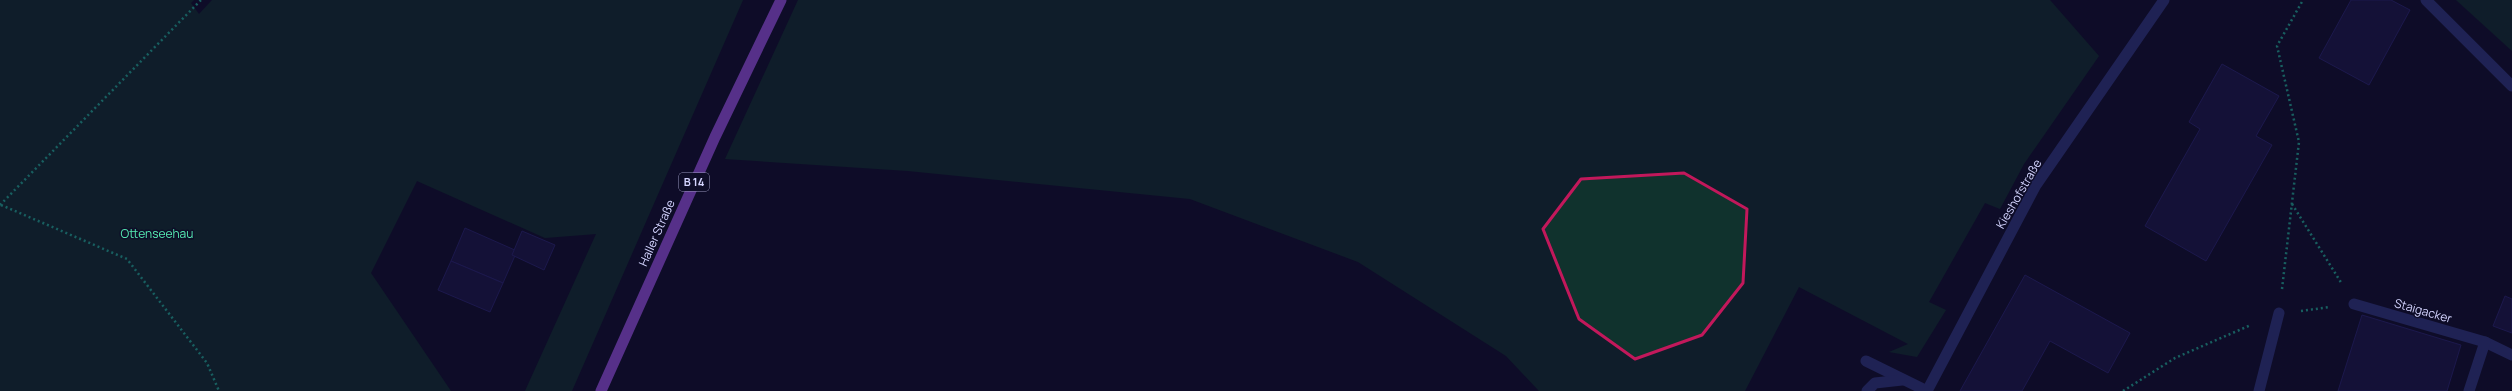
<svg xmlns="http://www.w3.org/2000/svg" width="2512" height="391" font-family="Manrope,sans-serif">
<rect width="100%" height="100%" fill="#0e0d28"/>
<g fill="#10322d">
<polygon points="0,0 194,0 191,3 199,14 212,0 743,0 572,391 525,391 596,234 545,238 417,181 371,273 451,391 0,391"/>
<polygon points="798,0 2050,0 2099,56 2024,164 2000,209 1985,203 1929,302 1946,310 1917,357 1889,352 1908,344 1799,287 1745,391 1539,391 1506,356 1358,262 1190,199 908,171 725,159"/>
<polygon points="2456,0 2512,0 2512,51"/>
</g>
<g fill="#1b174a" stroke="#2d2779">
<polygon points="2351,0 2391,0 2410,10 2369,85 2319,58"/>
<polygon points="2222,64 2279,96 2256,136 2272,145 2206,261 2145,226 2200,129 2189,122"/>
<polygon points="465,228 517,251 503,283 451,261"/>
<polygon points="522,231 555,245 544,270 512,255"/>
<polygon points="451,261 503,283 490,312 438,290"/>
<polygon points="2025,275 2130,333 2108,373 2050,341 2022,391 1960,391"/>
<polygon points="2505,296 2512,299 2512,333 2493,326"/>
<polygon points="2362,315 2461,345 2447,391 2338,391"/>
</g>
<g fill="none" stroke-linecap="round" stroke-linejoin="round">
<g stroke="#24c3a5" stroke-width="2.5" stroke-dasharray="2 3" stroke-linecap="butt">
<polyline points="2292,204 2342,284"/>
<polyline points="0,205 201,0"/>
<polyline points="1,205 127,259 207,363 219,391"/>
<polyline points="2282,289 2299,142 2277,46 2303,0"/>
<polyline points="2301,311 2330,307"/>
<polyline points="2123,391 2175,358 2251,325"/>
</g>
<g stroke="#343c8b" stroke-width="11">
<polyline points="2426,0 2512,86"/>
<polyline points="2354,304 2485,342 2512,355"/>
<polyline points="1866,361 1927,391"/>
<polyline points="1867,391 1875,383 1902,380"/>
<polyline points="2259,391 2279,313"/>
<polyline points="2469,391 2485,342"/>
</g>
<polyline stroke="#343c8b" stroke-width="11" points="1927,391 2036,185 2164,0"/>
<polyline stroke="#ad5bff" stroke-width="11" points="601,391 715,137 781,0"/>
</g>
<path d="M0 0H2512V391H0ZM 1684,173 L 1747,209 L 1743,283 L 1702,335 L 1635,359 L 1579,319 L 1543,229 L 1581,179 Z" fill="#0e0d28" fill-opacity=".55" fill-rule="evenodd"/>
<path fill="none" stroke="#c2185b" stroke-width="3" stroke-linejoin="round" d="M 1684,173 L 1747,209 L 1743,283 L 1702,335 L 1635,359 L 1579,319 L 1543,229 L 1581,179 Z"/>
<g text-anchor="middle" stroke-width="3" stroke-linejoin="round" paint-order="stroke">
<rect fill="#0e0d28" stroke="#9998be" stroke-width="1" x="679" y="173" width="30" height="18" rx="3"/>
<g font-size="11" font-weight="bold" fill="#d4d4ff">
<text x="694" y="186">B 14</text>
</g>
<g font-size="12" fill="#d4d4ff" stroke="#0e0d28">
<text transform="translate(2019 194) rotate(-60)" y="4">Kieshofstraße</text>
<text transform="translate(657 233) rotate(-66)" y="4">Haller Straße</text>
<text transform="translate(2423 311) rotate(16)" y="4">Staigacker</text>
</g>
<g font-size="12" fill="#55eab2" stroke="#0e0d28">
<text x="157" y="238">Ottenseehau</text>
</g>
</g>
</svg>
